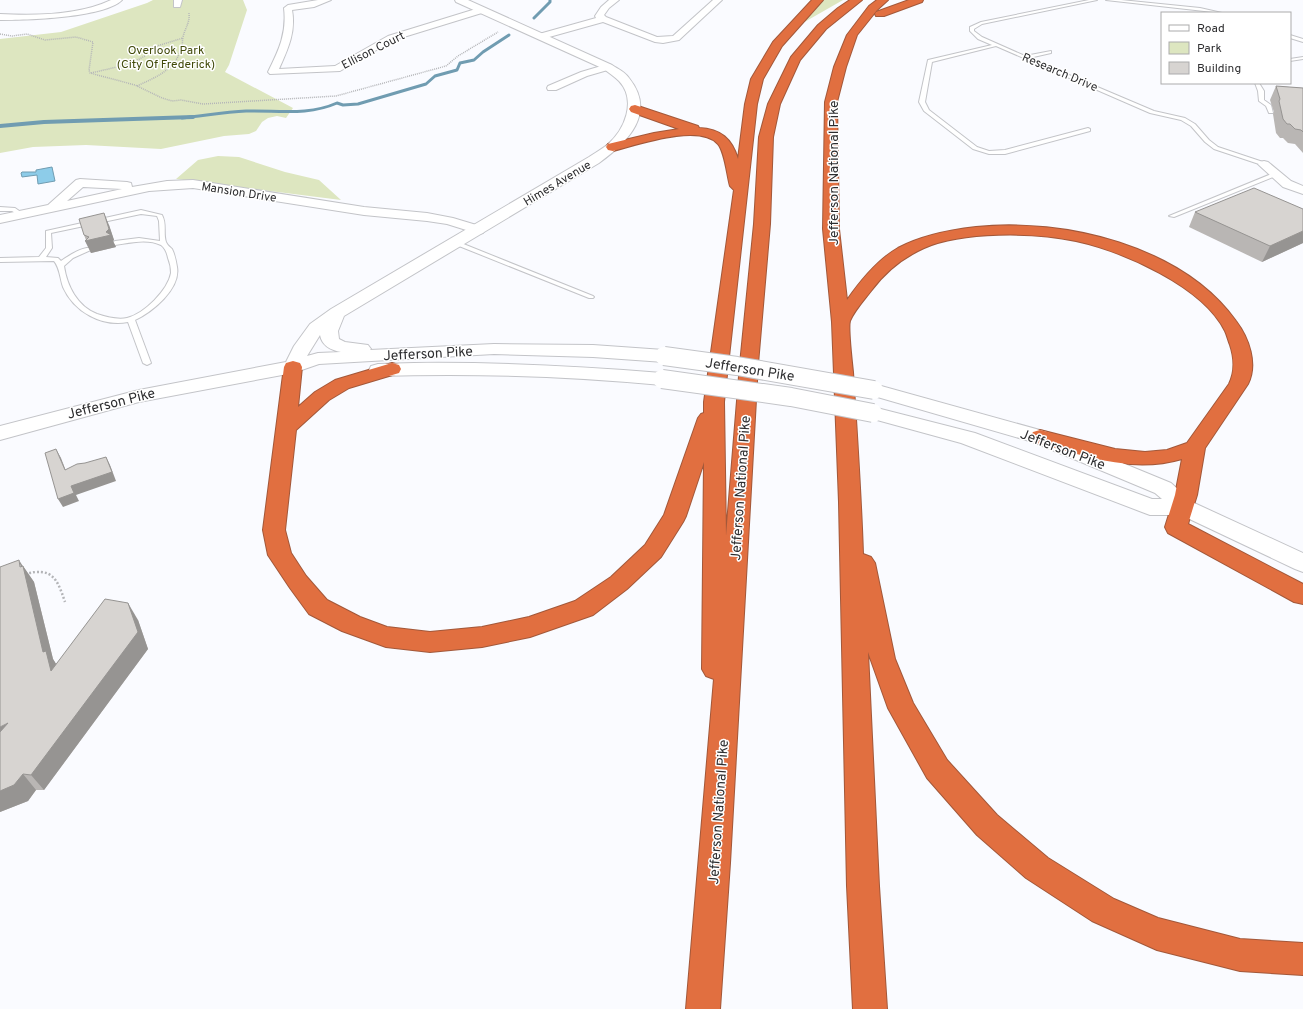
<svg xmlns="http://www.w3.org/2000/svg" width="1303" height="1009" font-family="Overpass,sans-serif">
<rect width="100%" height="100%" fill="#fafbff"/>
<g fill="#dde6c0">
<polygon points="153,0 243,0 247,10 229,65 225,72 293,108 286,118 277,116 268,118 262,122 256,131 249,134 224,136 161,149 86,145 33,147 0,153 0,39 61,32 147,3"/>
<polygon points="823,0 843,0 801,24"/>
<polygon points="218,156 239,157 285,172 319,180 341,200 176,179 198,160"/>
</g>
<polygon fill="#8dcce9" stroke="#709cb1" points="52,167 55,181 38,184 37,175 22,177 21,173 22,172 36,172 36,170"/>
<g fill="none" stroke-linecap="round" stroke-linejoin="round">
<g stroke="#709cb1" stroke-width="3">
<polyline points="534,18 550,2 550,0"/>
<path d="M 182,118 C 203,116 224,112 246,111 C 277,110 308,116 337,103 L 343,105 L 358,104 L 426,84 L 435,76 L 457,70 L 460,63 L 474,60 L 483,52 L 509,35"/>
</g>
<polyline stroke="#709cb1" stroke-width="4" points="0,126 44,122 193,117"/>
<g stroke="#c3c4c8" stroke-width="2">
<g id="lane">
<polygon points="1089,0 1097,0 982,24 974,29 974,31 982,37 1025,56 1051,51 1051,53 1029,58 1154,111 1185,118 1195,124 1209,140 1218,147 1266,163 1266,165 1262,165 1214,149 1205,142 1191,126 1181,120 1150,113 996,46 932,62 925,102 929,110 977,147 989,151 1005,150 1088,128 1090,129 1090,131 1005,154 989,154 973,149 924,111 919,102 928,60 992,45 978,39 970,31 970,27 981,22"/>
<polygon points="1106,0 1121,0 1200,8 1222,13"/>
<polygon points="1290,35 1303,39 1303,42 1290,38"/>
<polygon points="1303,57 1303,59 1290,61 1290,59"/>
<polygon points="1255,83 1259,83 1264,91 1264,100 1271,105 1273,113 1269,113 1266,106 1259,101 1258,91"/>
<polygon points="1276,172 1278,173 1278,175 1174,217 1169,216"/>
<polygon points="0,207 15,208 25,215 22,217 12,211 0,211"/>
<path d="M 141,210 L 162,215 C 167,224 163,233 166,242 C 167,245 170,247 172,249 C 175,255 176,261 177,267 C 181,289 152,312 135,320 L 151,363 L 147,365 L 143,363 L 128,322 C 102,327 74,312 63,287 C 60,279 60,268 54,261 L 0,262 L 0,258 L 39,257 L 46,248 L 46,231 ZM 141,214 L 157,216 L 159,221 L 160,241 L 139,238 L 115,241 L 112,243 L 115,245 C 129,243 147,238 161,245 C 165,248 167,253 168,258 C 170,263 171,268 171,273 C 168,290 144,314 127,318 C 118,320 106,317 97,314 C 77,306 67,286 64,266 L 73,258 L 93,249 C 87,244 68,256 61,261 L 58,258 L 46,257 L 52,248 L 51,233 Z"/>
<polygon points="456,241 593,296 594,297 593,298 589,298 454,244 453,243"/>
</g>
</g>
<g stroke="#c3c4c8" stroke-width="2">
<g id="street">
<path d="M 111,0 L 122,0 C 104,18 26,20 0,20 L 0,14 C 34,16 80,15 111,0 Z"/>
<polygon points="174,0 182,0 180,7 174,7"/>
<path d="M 318,0 L 331,0 L 314,7 L 292,10 C 296,32 288,49 279,69 L 335,66 L 388,36 L 479,8 L 482,7 L 486,10 L 485,12 L 394,40 L 340,71 L 270,74 L 268,72 C 279,50 287,33 284,8 L 288,5 Z"/>
<polygon points="609,0 619,0 609,8 604,15 606,17 657,37 673,36 713,0 722,0 679,40 663,43 655,42 603,22 542,39 538,36 539,34 596,18 595,16 601,7"/>
<polygon points="608,64 611,65 613,67 611,69 587,76 556,90 548,90 547,88 548,86 581,72"/>
<polygon points="1264,161 1268,162 1291,181 1303,186 1303,194 1283,187 1260,166 1258,164 1260,162"/>
<path d="M 80,179 L 127,182 L 131,183 L 132,187 L 167,181 L 193,180 L 364,207 L 427,213 L 453,218 L 483,227 L 485,230 L 483,233 L 479,234 L 447,224 L 427,221 L 364,215 L 193,188 L 149,191 L 0,223 L 0,215 L 48,205 L 76,180 ZM 83,187 L 122,189 L 67,201 Z"/>
</g>
</g>
<g stroke="#c3c4c8" stroke-width="2">
<g id="secondary">
<path d="M 455,0 L 468,0 L 612,65 C 618,69 625,72 629,78 C 657,113 628,142 599,163 L 344,316 L 338,331 L 339,339 L 345,342 L 368,345 L 371,349 L 370,350 L 494,344 L 593,345 L 664,350 L 671,352 L 673,356 L 671,360 L 664,362 L 593,357 L 494,354 L 319,364 L 293,373 L 139,402 L 0,440 L 0,426 L 139,390 L 286,362 L 294,346 L 310,324 L 331,309 L 589,157 C 595,153 602,149 607,145 C 625,130 637,100 619,81 C 615,77 609,73 604,69 L 456,2 ZM 320,335 C 322,346 331,350 341,352 L 318,353 L 307,356 Z"/>
<path d="M 414,363 C 497,362 579,366 662,373 L 669,375 L 672,379 L 669,383 L 662,385 C 567,376 473,373 378,376 L 371,374 L 369,370 L 371,366 L 378,364 Z"/>
<polygon points="874,384 1047,432 1171,483 1192,502 1303,553 1303,572 1295,569 1181,515 1150,515 1142,512 961,443 866,417 863,413 866,409 873,407 975,433 1152,499 1162,499 1155,493 1033,442 867,394 864,390 867,386"/>
</g>
</g>
<g stroke="#a2583a" stroke-width="2">
<g id="highway">
<path d="M 812,0 L 823,0 L 782,46 L 763,79 L 757,104 L 724,402 L 726,536 L 740,364 L 754,224 L 759,137 L 768,104 L 791,57 L 818,25 L 838,8 L 850,0 L 862,0 L 826,29 L 800,60 L 780,104 L 773,137 L 770,224 L 758,364 L 730,863 L 720,1009 L 686,1009 L 714,679 L 706,676 L 702,669 L 704,462 L 686,516 L 683,522 L 661,557 L 627,589 L 593,615 L 530,637 L 482,647 L 430,652 L 386,647 L 342,631 L 309,614 L 290,588 L 268,555 L 263,530 L 284,367 L 286,363 L 293,361 L 300,363 L 302,367 L 298,407 L 315,392 L 335,380 L 392,363 L 399,365 L 401,369 L 399,373 L 349,388 L 329,400 L 296,430 L 285,530 L 291,553 L 306,576 L 327,600 L 360,617 L 387,627 L 430,632 L 482,627 L 529,617 L 575,601 L 611,577 L 645,545 L 664,515 L 698,418 L 701,414 L 704,413 L 704,402 L 734,190 L 730,186 C 727,176 725,152 718,144 C 699,123 637,145 613,151 L 608,150 L 606,147 L 608,144 L 654,133 L 679,129 L 631,112 L 629,109 L 631,106 L 635,105 L 698,126 L 699,128 C 721,129 732,139 738,159 L 745,104 L 751,79 L 773,42 Z"/>
<path d="M 877,0 L 888,0 L 877,10 L 857,35 L 846,67 L 837,102 L 839,229 L 847,300 C 861,280 877,260 898,248 C 922,235 950,230 976,227 C 1065,218 1182,246 1236,321 C 1249,338 1258,364 1248,384 L 1205,448 L 1197,495 L 1188,524 L 1303,584 L 1303,604 L 1294,602 L 1168,533 L 1165,527 L 1175,495 L 1182,459 C 1131,474 1082,455 1033,442 L 1030,437 L 1033,432 L 1040,430 L 1115,449 L 1145,452 L 1167,450 L 1187,443 L 1229,384 C 1235,372 1234,357 1230,345 C 1228,340 1227,335 1225,331 C 1203,286 1122,251 1076,241 C 1034,232 963,231 924,248 C 902,258 885,272 871,291 C 864,300 854,311 850,321 C 848,327 852,363 853,372 C 857,433 861,494 863,554 L 871,557 L 875,563 L 895,659 L 913,703 L 947,760 L 997,815 L 1048,858 L 1114,899 L 1158,918 L 1240,939 L 1303,943 L 1303,975 L 1240,971 L 1157,950 L 1092,921 L 1026,878 L 977,835 L 927,778 L 888,708 L 868,652 L 879,886 L 887,1009 L 853,1009 L 847,886 L 839,502 L 832,322 L 823,229 L 825,102 L 834,67 L 847,35 L 869,6 Z"/>
<polygon points="909,0 923,0 922,2 884,16 876,16 875,14 876,12"/>
</g>
</g>
<g stroke="#b4b5b8" stroke-width="1.5" stroke-dasharray="1 1" stroke-linecap="butt">
<polyline points="0,34 12,36 27,34 45,40 76,37 93,42 89,70 90,73 135,85 162,98 172,101 181,100 203,104 336,96 446,66 458,56 498,32"/>
<polyline points="91,73 130,64 145,56 144,50 183,38"/>
<path d="M 137,86 C 156,77 175,70 181,49 C 183,45 182,41 183,37 C 185,28 190,23 189,13"/>
</g>
<path stroke="#b4b5b8" stroke-width="2.5" stroke-dasharray="2 2" stroke-linecap="butt" d="M 25,574 C 52,567 57,578 65,602"/>
<use href="#lane" fill="#fff" fill-rule="evenodd"/>
<use href="#street" fill="#fff" fill-rule="evenodd"/>
<use href="#secondary" fill="#fff" fill-rule="evenodd"/>
<use href="#highway" fill="#e16f40" fill-rule="evenodd"/>
<g stroke="#c3c4c8" stroke-width="20" stroke-linecap="butt">
<g id="secondary-bridge">
<polyline points="664,356 737,366 874,390"/>
<polyline points="662,379 791,397 873,413"/>
</g>
</g>
<use href="#secondary-bridge" stroke="#fff" stroke-width="18"/>
</g>
<g fill="#b9b6b4">
<polygon points="1276,86 1303,88 1303,153 1295,144 1288,143 1283,138 1280,138 1276,133 1273,114 1274,112 1270,100"/>
<polygon points="1303,209 1303,243 1262,262 1189,227 1195,212"/>
<polygon points="109,225 114,240 113,241 116,247 91,253 84,235"/>
<polygon points="22,566 23,566 34,582 53,659 56,664 138,620 148,649 44,790 36,790 28,801 0,812"/>
</g>
<g fill="#969492">
<polygon points="104,213 109,225 114,240 113,241 116,247 91,253 85,241 106,232"/>
<polygon points="1303,231 1303,243 1262,262 1270,246"/>
<polygon points="56,449 61,458 69,479 65,470"/>
<polygon points="106,457 110,465 116,481 76,495 79,501 63,507 58,499 71,486"/>
<polygon points="19,560 24,568 23,566 34,582 53,659 58,667 51,671 43,652"/>
<polygon points="128,603 138,620 148,649 44,790 31,775"/>
<polygon points="8,723 0,748 0,727"/>
<polygon points="23,774 36,790 28,801 0,812 0,791"/>
</g>
<g fill="#d7d4d1" stroke="#969492">
<polygon points="1276,86 1303,88 1303,132 1301,130 1295,129 1290,124 1287,124 1283,119 1279,101 1280,99"/>
<polygon points="1254,188 1303,209 1303,231 1270,246 1195,212"/>
<polygon points="104,213 109,229 106,232 111,235 85,241 89,237 84,235 79,219"/>
<polygon points="56,449 65,470 77,464 85,463 106,457 112,472 71,486 74,493 58,499 45,453"/>
<polygon points="19,560 20,567 23,566 43,652 46,651 51,671 105,599 128,603 138,632 31,775 23,774 14,785 0,791 0,732 8,723 0,727 0,567"/>
</g>
<g text-anchor="middle" stroke-width="3" stroke-linejoin="round" paint-order="stroke">
<g font-size="12" fill="#414a09" stroke="#fff">
<text x="166" y="54">Overlook Park<tspan x="166" dy="14">(City Of Frederick)</tspan></text>
</g>
<g font-size="12" fill="#2d2d2f" stroke="#fff">
<text transform="translate(373 50) rotate(-27)" y="4">Ellison Court</text>
<text transform="translate(1060 72) rotate(23)" y="4">Research Drive</text>
<text transform="translate(557 183) rotate(-31)" y="4">Himes Avenue</text>
<text transform="translate(239 192) rotate(9)" y="4">Mansion Drive</text>
</g>
<g font-size="14" fill="#2d2d2f" stroke="#fff">
<text transform="translate(833 173) rotate(-90)" y="5">Jefferson National Pike</text>
<text transform="translate(428 353) rotate(-3)" y="5">Jefferson Pike</text>
<text transform="translate(750 369) rotate(9)" y="5">Jefferson Pike</text>
<text transform="translate(111 403) rotate(-14)" y="5">Jefferson Pike</text>
<text transform="translate(1063 449) rotate(21)" y="5">Jefferson Pike</text>
<text transform="translate(740 488) rotate(-86)" y="5">Jefferson National Pike</text>
<text transform="translate(718 812) rotate(-86)" y="5">Jefferson National Pike</text>
</g>
</g>
<rect x="1161" y="12" width="130" height="72" fill="#ffffff" stroke="#ababac"/>
<rect x="1169" y="25" width="20" height="6" fill="#ffffff" stroke="#ababac"/>
<text x="1197" y="32" font-size="12" fill="#2d2d2f">Road</text>
<rect x="1169" y="42" width="20" height="12" fill="#dde6c0" stroke="#ababac"/>
<text x="1197" y="52" font-size="12" fill="#2d2d2f">Park</text>
<rect x="1169" y="62" width="20" height="12" fill="#d7d4d1" stroke="#ababac"/>
<text x="1197" y="72" font-size="12" fill="#2d2d2f">Building</text>
</svg>
